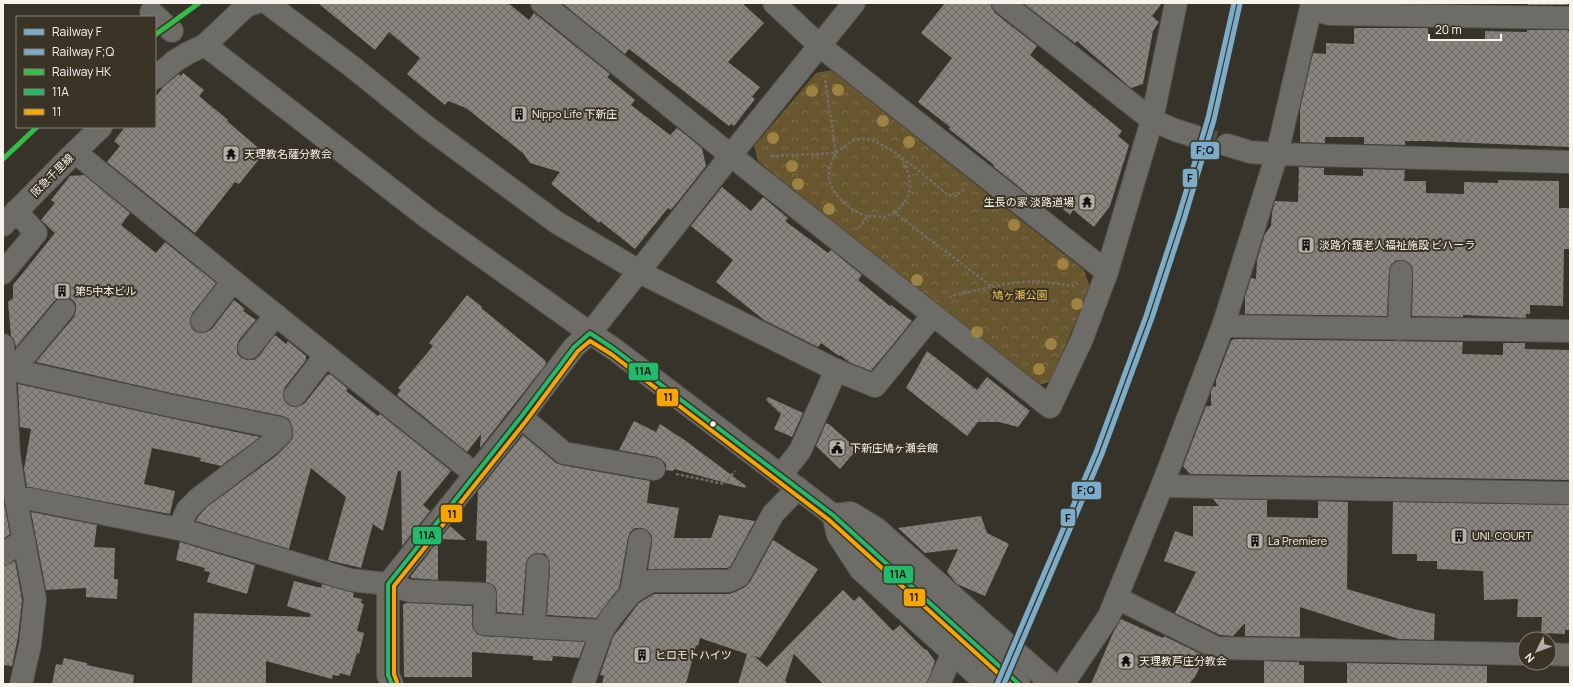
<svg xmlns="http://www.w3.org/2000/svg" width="1573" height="687" font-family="Manrope,'Noto Sans JP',sans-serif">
<defs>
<pattern id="park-crowns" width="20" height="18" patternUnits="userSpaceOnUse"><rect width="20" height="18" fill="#68562e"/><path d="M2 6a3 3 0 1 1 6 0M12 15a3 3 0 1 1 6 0" fill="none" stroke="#7e6f4c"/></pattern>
<pattern id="building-cross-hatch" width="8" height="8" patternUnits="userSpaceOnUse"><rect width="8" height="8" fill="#87847e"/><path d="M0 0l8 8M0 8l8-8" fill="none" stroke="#6f6c68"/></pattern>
</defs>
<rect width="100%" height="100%" fill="#36332b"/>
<polygon fill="url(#park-crowns)" points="831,70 1084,270 1090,287 1051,381 1037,386 758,161 754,146 816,73"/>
<g fill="url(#building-cross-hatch)">
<polygon points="318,3 508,3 529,20 534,13 610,74 607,77 635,100 631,105 670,135 677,128 702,148 706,166 671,210 668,208 635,249 600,221 599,223 551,184 560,172 530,163 523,153 466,108 448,101 445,105 407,74 420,58 389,32 375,50"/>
<polygon points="562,3 742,3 764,23 728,62 760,87 752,97 755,99 734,126 731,124 729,126 629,49 625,54"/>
<polygon points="945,3 991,3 992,8 995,13 1037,46 1030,55 1122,131 1118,136 1129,145 1110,206 1094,227 1073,210 1070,215 1046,195 1039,203 993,166 994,165 949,129 950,127 918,102 952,58 921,33"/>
<polygon points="1023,3 1162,3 1152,16 1159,22 1153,31 1143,84 1131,88 1077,41 1075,43"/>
<polygon points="1528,3 1568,3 1567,5 1528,5"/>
<polygon points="1354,28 1428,28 1428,40 1485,41 1485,31 1527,32 1527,30 1567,30 1570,32 1570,147 1428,141 1405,141 1405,145 1364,144 1364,137 1325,137 1325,143 1300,142 1300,109 1313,53 1326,54 1326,43 1354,44"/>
<polygon points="183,73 204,90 199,96 228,120 227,121 264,153 239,184 235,182 195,233 107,162 120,146 114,141 125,127 155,127 155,98 163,87 179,74 181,76"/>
<polygon points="1299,167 1324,168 1324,175 1363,176 1363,169 1405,170 1404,181 1426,181 1426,193 1464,194 1464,182 1498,183 1498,180 1559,181 1559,208 1570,208 1570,249 1564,249 1563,306 1530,305 1530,314 1526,314 1526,318 1463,315 1463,317 1412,316 1413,272 1412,266 1408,262 1401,260 1395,261 1391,265 1389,271 1387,316 1245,314 1245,297 1251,278 1256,279 1257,260 1265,234 1271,226 1272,213 1275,201 1298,202"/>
<polygon points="84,175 130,213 121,225 156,253 165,242 216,283 192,314 190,320 191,326 194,331 201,333 207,332 212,329 234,300 245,309 243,311 256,320 239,340 237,346 237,353 241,358 247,360 254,360 259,356 275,335 286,344 288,341 306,356 306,360 285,387 283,393 284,400 288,405 294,407 300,406 305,403 327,375 330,374 348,389 346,391 378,416 380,414 451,471 423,505 430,511 402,546 401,471 398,471 383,531 373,524 361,568 328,560 346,497 311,468 289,549 196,521 198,517 207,507 276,456 289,443 293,438 293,432 292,426 289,419 283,416 171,393 36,362 74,317 76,311 76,304 72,299 67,297 60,297 54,301 16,347 14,339 11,336 8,302 13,298 13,285 55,233 41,220 55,203 51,200 70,176"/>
<polygon points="722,187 751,211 763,197 788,218 785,221 828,253 831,250 862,275 858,280 890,306 891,305 912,321 871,371 849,362 840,355 839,356 821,343 818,347 764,320 716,282 733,260 691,226"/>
<polygon points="467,295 482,307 481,308 545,360 546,364 480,448 481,434 467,452 397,395 401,390 398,388 433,346 429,343"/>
<polygon points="1234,339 1463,342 1462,354 1503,355 1503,343 1525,343 1525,349 1570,350 1570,480 1190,474 1183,466 1206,406 1211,406 1211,392 1213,386 1216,387 1216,380 1231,341"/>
<polygon points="927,351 977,390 987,377 1030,411 1018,427 999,422 978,422 967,436 906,388"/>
<polygon points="18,384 165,417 260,437 221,466 200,461 201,458 152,448 144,484 175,491 170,514 27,487 24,469 31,429 20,427"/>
<polygon points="768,397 803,413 792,437 774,429 781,414 766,400"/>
<polygon points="634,421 656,432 660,424 686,441 746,486 745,488 674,469 673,471 666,470 666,464 662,460 657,457 619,450"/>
<polygon points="826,423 830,425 857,449 840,469 816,446"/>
<polygon points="523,435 556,463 561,465 650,481 647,503 679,508 674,538 711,538 719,515 755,521 730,567 726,568 648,569 652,542 652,536 648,531 642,528 635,528 630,532 628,538 619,588 596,618 547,615 550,566 549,560 545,554 539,553 533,554 528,558 526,564 522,614 497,612 497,594 496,588 492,584 486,582 487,541 476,540 478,491"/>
<polygon points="3,498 10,534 3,539"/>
<polygon points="1213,499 1267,500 1267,517 1318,518 1318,501 1348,502 1347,589 1414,609 1435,614 1434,640 1399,639 1300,607 1300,637 1245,636 1245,623 1233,636 1220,635 1175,613 1196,572 1164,561 1175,531 1193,537 1193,506 1219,506"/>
<polygon points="1393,502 1570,505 1570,630 1565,630 1565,634 1541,633 1542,617 1517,617 1518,599 1484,600 1483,571 1437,569 1437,561 1417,561 1417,554 1392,554"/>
<polygon points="31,512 97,525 94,547 115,548 114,579 118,579 117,599 86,597 86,588 46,590"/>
<polygon points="981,516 987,533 1009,544 985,596 957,584 947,572 958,549 925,553 898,528"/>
<polygon points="450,526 466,540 440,539"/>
<polygon points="773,540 818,569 760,658 754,656 767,667 843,590 854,601 859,596 893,631 900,625 924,649 927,650 935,661 927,684 823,684 794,654 785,681 788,684 738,684 747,654 700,638 698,646 696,645 686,684 602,684 604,676 600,675 613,637 639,603 654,594 729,594 735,592 745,587 750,582"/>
<polygon points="438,541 438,580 411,578 411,576"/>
<polygon points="180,542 255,565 247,594 207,582 210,572 204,571 205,568 176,560"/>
<polygon points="15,561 22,600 18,637 12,666 3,665 3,566"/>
<polygon points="294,581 321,588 322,584 354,593 353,597 362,599 361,603 364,604 357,631 364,633 359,654 357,653 350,676 340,673 339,676 333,675 332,679 266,661 266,684 192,684 194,613 310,617 311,614 287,606"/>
<polygon points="409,603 472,606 472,624 473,629 477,634 483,636 585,642 579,658 553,656 552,661 533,660 533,656 472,652 472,677 404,677 403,604"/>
<polygon points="1121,619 1163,638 1164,636 1205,656 1195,677 1189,684 1091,684 1113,633"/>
<polygon points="64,658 87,663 87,665 134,675 133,684 52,684 56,664 62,665"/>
<polygon points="1264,661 1299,662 1299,665 1304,665 1304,684 1264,684"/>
<polygon points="1347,663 1487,666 1487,684 1347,684"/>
</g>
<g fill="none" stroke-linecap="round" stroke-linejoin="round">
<polyline stroke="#535048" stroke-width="22" stroke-dasharray="22 11" stroke-linecap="butt" points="1194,136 1227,145"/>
<g stroke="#514e48" stroke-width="24">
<g id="minor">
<polyline points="267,3 350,65 427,127 556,222 651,278 836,370 875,386 933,315"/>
<polyline points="542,3 739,162 1050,407 1082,339 1107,272 1152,120 1176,3"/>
<polyline points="774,3 820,46 1107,272"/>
<polyline points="1003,3 1152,120 1175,130 1194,136"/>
<polyline points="1311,9 1329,14 1570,18"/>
<polyline points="151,12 172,31"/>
<polyline points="205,45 428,218 590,333 614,349 833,515 1019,684"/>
<polyline points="155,78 175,61 188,53 205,45 246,6 255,3"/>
<polyline points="1227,145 1250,152 1277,154 1570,162"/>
<polyline points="75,152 233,281 475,474"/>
<polyline points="3,225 65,162 101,127"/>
<polyline points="3,273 36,233 16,211"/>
<polyline points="202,321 233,281"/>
<polyline points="1223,326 1570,331"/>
<polyline points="1399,329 1401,272"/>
<polyline points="3,345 9,454 16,500 35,599 30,645 21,684"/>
<polyline points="249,348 276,315"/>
<polyline points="5,370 13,370 168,405 280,428 281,434 268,446 199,498 187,510 179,529"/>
<polyline points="13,370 64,309"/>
<polyline points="295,395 326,355"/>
<polyline points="521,417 564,453 654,469"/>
<polyline points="781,475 800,451 836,370"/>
<polyline points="1162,486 1570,493"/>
<polyline points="16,500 30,499 179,529 351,580 388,584 410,591 485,594 484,624 602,631"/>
<polyline points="3,554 24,540"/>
<polyline points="631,593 640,540"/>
<polyline points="1117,598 1217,648 1525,654"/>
<polyline points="534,627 538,565"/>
<polyline points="1549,654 1570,655"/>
<polyline points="392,684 388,675 388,584 521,417 574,347 590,333 731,155 854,3"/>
<polyline points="583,684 602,631 612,616 631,593 651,581 729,581 739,576 773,514 798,488"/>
<polyline points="939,684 953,652"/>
<polyline points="987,684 860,569 838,535 833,515 851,513 877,529 1052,684"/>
<polyline points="1063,684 1109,616 1162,486 1223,326 1277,154 1312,3"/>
</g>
</g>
<g stroke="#716e68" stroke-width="2.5" stroke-dasharray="3 2" stroke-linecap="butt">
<polyline points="825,80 836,153"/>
<path d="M 836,153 C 844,147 850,141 860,139 C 882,135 930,181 948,195 L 956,196 L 964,189"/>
<path d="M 771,156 L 836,153 C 833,160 829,166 829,174 C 827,192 852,213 868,216"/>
<path d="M 895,213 C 914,195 914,180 901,158"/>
<polyline points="859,228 868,216 884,217 895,213 991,286"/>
<polyline points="949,298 955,295 1010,283 1036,281 1074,286 1077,284"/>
<polyline points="676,474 724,484 735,471"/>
</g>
<use href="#minor" stroke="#6e6c66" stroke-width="22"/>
<g stroke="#3a3427" stroke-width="7">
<polyline id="bus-1" points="392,684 388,675 388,584 521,417 574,347 590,333 614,349 833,515 1019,684"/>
</g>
<g stroke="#3a3427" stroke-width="7">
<polyline id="bus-2" points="397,682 394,674 394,586 526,421 578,351 590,341 611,354 829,520 1010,684"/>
</g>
<use href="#bus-1" stroke="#20bc6c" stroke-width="4"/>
<use href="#bus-2" stroke="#f7a600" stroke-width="4"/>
<g stroke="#3a3427" stroke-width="8">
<polyline id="rail-1" points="997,684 1096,452 1146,316 1178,218 1208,118 1234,3"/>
</g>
<g stroke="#3a3427" stroke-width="8">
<polyline id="rail-2" points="1004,684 1102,454 1152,318 1184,220 1214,120 1240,4"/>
</g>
<g stroke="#3a3427" stroke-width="8">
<g id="rail-3">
<polyline points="155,35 199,3"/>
<polyline points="3,159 37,127"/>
</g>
</g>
<use href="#rail-1" stroke="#7bacc9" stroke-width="5"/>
<use href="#rail-2" stroke="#7bacc9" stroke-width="5"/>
<use href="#rail-3" stroke="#34bc49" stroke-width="5"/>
</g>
<g fill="#9d8243">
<circle cx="838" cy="90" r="6"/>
<circle cx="812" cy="91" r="6"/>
<circle cx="883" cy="121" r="6"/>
<circle cx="773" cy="138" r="6"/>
<circle cx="909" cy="142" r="6"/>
<circle cx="792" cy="166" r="6"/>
<circle cx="798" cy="184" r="6"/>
<circle cx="829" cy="209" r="6"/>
<circle cx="1014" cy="225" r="6"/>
<circle cx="1063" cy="264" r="6"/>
<circle cx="917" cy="280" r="6"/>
<circle cx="1077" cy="304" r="6"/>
<circle cx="977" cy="332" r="6"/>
<circle cx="1051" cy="344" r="6"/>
<circle cx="1039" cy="369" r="6"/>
</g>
<defs>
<g id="building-square" transform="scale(0.9)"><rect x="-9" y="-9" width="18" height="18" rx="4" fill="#b4b0a8" stroke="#3a3427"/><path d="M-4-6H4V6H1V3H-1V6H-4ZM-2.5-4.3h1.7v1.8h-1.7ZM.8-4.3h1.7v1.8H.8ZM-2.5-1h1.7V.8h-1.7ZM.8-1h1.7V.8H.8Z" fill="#111"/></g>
<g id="temple-square" transform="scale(0.9)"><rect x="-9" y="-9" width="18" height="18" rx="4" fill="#b4b0a8" stroke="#3a3427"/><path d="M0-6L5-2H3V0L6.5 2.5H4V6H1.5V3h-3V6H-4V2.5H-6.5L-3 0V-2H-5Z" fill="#111"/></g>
<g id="civic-square" transform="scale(0.9)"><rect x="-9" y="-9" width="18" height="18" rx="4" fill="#b4b0a8" stroke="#3a3427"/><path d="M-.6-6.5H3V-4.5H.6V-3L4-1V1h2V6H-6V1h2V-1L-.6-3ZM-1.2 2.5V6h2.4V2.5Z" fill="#111"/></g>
</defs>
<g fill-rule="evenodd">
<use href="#building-square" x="519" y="114"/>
<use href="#temple-square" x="231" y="154"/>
<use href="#temple-square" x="1087" y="202"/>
<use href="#building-square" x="1306" y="245"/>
<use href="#building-square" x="62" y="291"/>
<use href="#civic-square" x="837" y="448"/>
<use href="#building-square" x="1459" y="536"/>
<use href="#building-square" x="1255" y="541"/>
<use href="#building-square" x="642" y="655"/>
<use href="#temple-square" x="1126" y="661"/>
</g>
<circle fill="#f8f4ec" stroke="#3a3427" stroke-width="1.5" cx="713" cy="424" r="3.5"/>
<g text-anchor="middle" stroke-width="4" stroke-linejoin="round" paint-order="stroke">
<g font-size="11" fill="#f8f4ec" stroke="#3a3427" text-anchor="start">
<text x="532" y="118">Nippo Life 下新庄</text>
<text x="244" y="158">天理教名薩分教会</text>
<text x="1074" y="206" text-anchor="end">生長の家 淡路道場</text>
<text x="1319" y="249">淡路介護老人福祉施設 ビハーラ</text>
<text x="75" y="295">第5中本ビル</text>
<text x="850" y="452">下新庄鳩ヶ瀬会館</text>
<text x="1472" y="540">UNI. COURT</text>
<text x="1268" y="545">La Premiere</text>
<text x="655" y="659">ヒロモトハイツ</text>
<text x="1139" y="665">天理教芦庄分教会</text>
</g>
<g font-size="11" fill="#f8f4ec" stroke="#3a3427">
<text transform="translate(52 175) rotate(-45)" y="4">阪急千里線</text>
</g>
<g font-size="11" fill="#f2c256" stroke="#3a3427">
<text x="1020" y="299">鳩ヶ瀬公園</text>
</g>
</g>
<g stroke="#3a3427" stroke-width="1.5">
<rect x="1190" y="141" width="30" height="19" rx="4" fill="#7bacc9"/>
<rect x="1182" y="168" width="16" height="20" rx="4" fill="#7bacc9"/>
<rect x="628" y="362" width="31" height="19" rx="4" fill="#20bc6c"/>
<rect x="656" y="388" width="23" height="19" rx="4" fill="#f7a600"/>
<rect x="1071" y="481" width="31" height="19" rx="4" fill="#7bacc9"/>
<rect x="440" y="504" width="23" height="19" rx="4" fill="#f7a600"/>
<rect x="1060" y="508" width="16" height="19" rx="4" fill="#7bacc9"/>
<rect x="412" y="526" width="30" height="19" rx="4" fill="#20bc6c"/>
<rect x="883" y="565" width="31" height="19" rx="4" fill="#20bc6c"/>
<rect x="903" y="588" width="23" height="19" rx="4" fill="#f7a600"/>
</g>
<g font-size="11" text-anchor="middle" font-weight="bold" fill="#111">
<text x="1205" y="154">F;Q</text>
<text x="1190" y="182">F</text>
<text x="643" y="375">11A</text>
<text x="668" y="401">11</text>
<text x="1086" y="494">F;Q</text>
<text x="452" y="518">11</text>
<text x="1068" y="522">F</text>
<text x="427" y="539">11A</text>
<text x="898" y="578">11A</text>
<text x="914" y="601">11</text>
</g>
<rect width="1573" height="687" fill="none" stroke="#f8f4ec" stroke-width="8"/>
<rect x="16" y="16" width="140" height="112" fill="#3a3427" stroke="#868176"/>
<rect x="24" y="29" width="20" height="6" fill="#7bacc9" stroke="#868176"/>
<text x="52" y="36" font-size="12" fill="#f8f4ec">Railway F</text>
<rect x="24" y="49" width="20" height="6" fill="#7bacc9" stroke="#868176"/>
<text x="52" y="56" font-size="12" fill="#f8f4ec">Railway F;Q</text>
<rect x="24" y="69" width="20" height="6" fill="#34bc49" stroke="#868176"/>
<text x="52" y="76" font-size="12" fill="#f8f4ec">Railway HK</text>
<rect x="24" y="89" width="20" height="6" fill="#20bc6c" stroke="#868176"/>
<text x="52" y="96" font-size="12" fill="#f8f4ec">11A</text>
<rect x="24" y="109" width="20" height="6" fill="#f7a600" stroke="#868176"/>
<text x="52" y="116" font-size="12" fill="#f8f4ec">11</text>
<g transform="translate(1537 651) rotate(228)"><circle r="19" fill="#3a3427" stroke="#868176"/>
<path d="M0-3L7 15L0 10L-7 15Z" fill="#b4b0a8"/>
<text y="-6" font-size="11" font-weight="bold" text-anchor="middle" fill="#f8f4ec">N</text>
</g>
<path d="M1429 34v6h72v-6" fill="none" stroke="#f8f4ec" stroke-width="2"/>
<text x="1435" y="34" font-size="12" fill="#f8f4ec" stroke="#3a3427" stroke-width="3" paint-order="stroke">20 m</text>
</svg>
